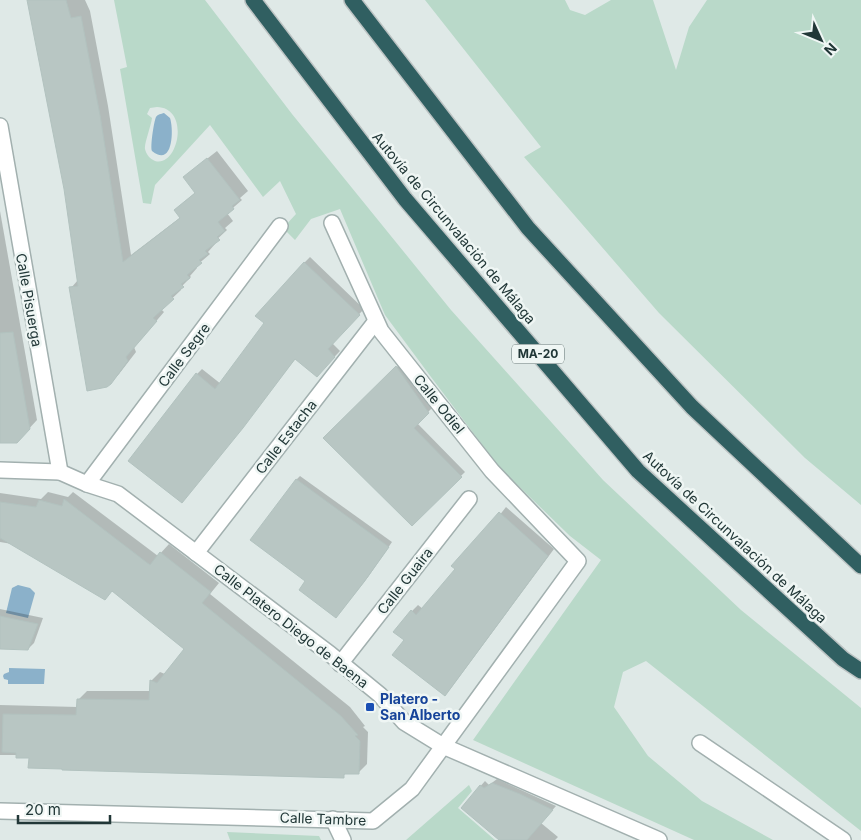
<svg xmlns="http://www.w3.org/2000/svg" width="861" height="840" font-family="Inter,sans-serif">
<rect width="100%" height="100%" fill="#dfe9e7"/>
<g fill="#b9d9c9" fill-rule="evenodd">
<path d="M 114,0 L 205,0 L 292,114 L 451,310 L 603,480 L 741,610 L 861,708 L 861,831 L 646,661 L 623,672 L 614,707 L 648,756 L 702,801 L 773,840 L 694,840 L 473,740 L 601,560 L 570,536 L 499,467 L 431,377 L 385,315 L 340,209 L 311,219 L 295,240 L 283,228 L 296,214 L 280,181 L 263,197 L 210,125 L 155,185 L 151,204 L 143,203 L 120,69 L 127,67 ZM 157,107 C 191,108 178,168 155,161 C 150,159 146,154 145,149 C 144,144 151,126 152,118 L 147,114 L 150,108 Z"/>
<polygon points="425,0 565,0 570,10 585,15 611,0 653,0 676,70 689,27 707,0 861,0 861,505 805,458 659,313 524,157 541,147"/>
<polygon points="469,785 472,791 458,808 495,840 406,840"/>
<polygon points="227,832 319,836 321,840 230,840"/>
</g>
<g fill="#8bb1ca">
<path d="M 164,113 L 170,118 C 174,130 173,168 152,151 C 150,147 154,121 156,117 C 158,114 161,114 164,113 Z"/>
<polygon points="18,585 30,588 35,593 28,618 6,613 12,588"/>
<polygon points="9,668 45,669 44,684 8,684 8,680 4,679 3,676 4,674 9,672"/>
</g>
<g fill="#0003">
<polygon points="29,0 85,0 90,11 108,106 131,255 181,217 175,210 196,192 194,169 217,151 248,191 240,198 242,200 227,213 233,221 225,228 227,230 214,242 215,244 208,252 210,254 196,266 197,268 190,276 191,277 180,288 181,290 161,309 164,312 134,347 136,352 119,374 110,383 71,288 78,280 65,189"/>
<polygon points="0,211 37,420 25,433 0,441"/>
<polygon points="310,257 364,309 332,343 340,351 317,375 296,358 182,502 197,374 202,369 221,384 266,323 304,263"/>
<polygon points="401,363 432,408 417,423 465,472 412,524 325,438"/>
<polygon points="300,476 392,542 368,577 340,612 307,581 296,480"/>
<polygon points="48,492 68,497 73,492 158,556 169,544 219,583 210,594 350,707 365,726 363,727 368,732 367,764 358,773 346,773 343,776 30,757 17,755 0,755 0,705 78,707 78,700 87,691 151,691 151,681 160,672 165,674 185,649 113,590 12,544 0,542 0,493 41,499"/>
<polygon points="506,507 554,549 451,688 445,695 406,640 412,611 418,605 423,609 457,569"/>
<polygon points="0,609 43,618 34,643 28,649 0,647"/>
<polygon points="497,779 556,806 541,823 558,837 555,840 501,840 462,807 485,781 489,785"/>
</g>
<g fill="#b8c6c3" stroke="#b2c2bf">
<polygon points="27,0 66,0 71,18 81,16 100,115 123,262 180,218 174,210 195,193 183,177 207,158 240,200 232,206 234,209 218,222 225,231 217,237 220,240 205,251 208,254 199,260 202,263 187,275 190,278 181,284 184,287 171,296 174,299 153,318 157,321 126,357 128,361 111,384 107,387 87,391 69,287 78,286 64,189"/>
<polygon points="304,262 360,315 328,349 335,357 317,377 295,359 243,428 182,503 128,461 196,373 215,389 264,323 255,316"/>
<polygon points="13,332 30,429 17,443 0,443 0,333"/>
<polygon points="396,366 429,413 414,428 462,477 412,526 323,438"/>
<polygon points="296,479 389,547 364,582 336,618 299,590 305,581 250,540"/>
<polygon points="64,499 150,565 160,552 211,592 202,603 341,716 358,735 355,736 360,741 359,774 344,774 344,778 308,777 62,770 62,769 28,768 29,758 16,758 16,753 2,752 3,714 76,715 77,699 149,700 150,680 157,683 184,649 112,591 105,600 0,538 0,502 36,507 39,500 62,506"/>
<polygon points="499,512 548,556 445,696 392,655 404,640 393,632 411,610 416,615 455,569 451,566"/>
<polygon points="0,616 38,624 28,650 0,649"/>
<polygon points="492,783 520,794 553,810 527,840 499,840 461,808 480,785 484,788"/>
</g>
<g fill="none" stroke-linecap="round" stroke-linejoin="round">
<g stroke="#a2b0af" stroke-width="18">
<g id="minor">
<polyline points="0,126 60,472"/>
<polyline points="0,470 60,472 87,484 118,494 330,654 380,695 404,722 443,746 659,840"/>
<polyline points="87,484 280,226"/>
<polyline points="196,553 376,321"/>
<polyline points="340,664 469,499"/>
<polyline points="700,743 843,840"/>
<polyline points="0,811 373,821 412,789 578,561 492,471 381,331 332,223"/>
<polyline points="333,819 343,840"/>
</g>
</g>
<g stroke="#bcc3c3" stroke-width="18">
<g id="highway">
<polyline points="253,0 405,199 638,471 843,659 861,671"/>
<polyline points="352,0 528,228 692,407 861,566"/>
</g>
</g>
<use href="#minor" stroke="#fff" stroke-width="15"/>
<use href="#highway" stroke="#305f61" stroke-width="15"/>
</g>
<rect fill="#1a4fb4" stroke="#eff6f4" stroke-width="2" x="365" y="702" width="10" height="10" rx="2.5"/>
<g text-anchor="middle" stroke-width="5" stroke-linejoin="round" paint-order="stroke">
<rect fill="#eff6f4" stroke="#5f7070" stroke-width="1" x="512" y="344.5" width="52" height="19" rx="4"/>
<g font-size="12" font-weight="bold" fill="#213737">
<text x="538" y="358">MA-20</text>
</g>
<g font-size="14" fill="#213737" stroke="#eff6f4">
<text transform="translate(454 228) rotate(50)" y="5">Autovía de Circunvalación de Málaga</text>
<text transform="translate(29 300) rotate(80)" y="5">Calle Pisuerga</text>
<text transform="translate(184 355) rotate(-53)" y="5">Calle Segre</text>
<text transform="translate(439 404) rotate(51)" y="5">Calle Odiel</text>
<text transform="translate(286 437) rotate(-52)" y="5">Calle Estacha</text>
<text transform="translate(735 537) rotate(43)" y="5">Autovía de Circunvalación de Málaga</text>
<text transform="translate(405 581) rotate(-52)" y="5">Calle Guaira</text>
<text transform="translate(291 626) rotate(38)" y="5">Calle Platero Diego de Baena</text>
<text transform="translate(323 819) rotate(2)" y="5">Calle Tambre</text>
</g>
<g font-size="14" font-weight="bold" fill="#164399" stroke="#eff6f4" text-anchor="start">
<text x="380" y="704">Platero -<tspan x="380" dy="16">San Alberto</tspan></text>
</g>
</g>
<g transform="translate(821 40) rotate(134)" stroke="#eff6f4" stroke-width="4" paint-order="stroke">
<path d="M0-4L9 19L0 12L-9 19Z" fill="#213737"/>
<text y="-8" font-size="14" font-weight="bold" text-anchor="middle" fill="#213737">N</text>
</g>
<path d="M18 815v8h92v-8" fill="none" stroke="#213737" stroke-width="2.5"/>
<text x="25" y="815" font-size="15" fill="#213737" stroke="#eff6f4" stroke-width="4" paint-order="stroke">20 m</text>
</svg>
